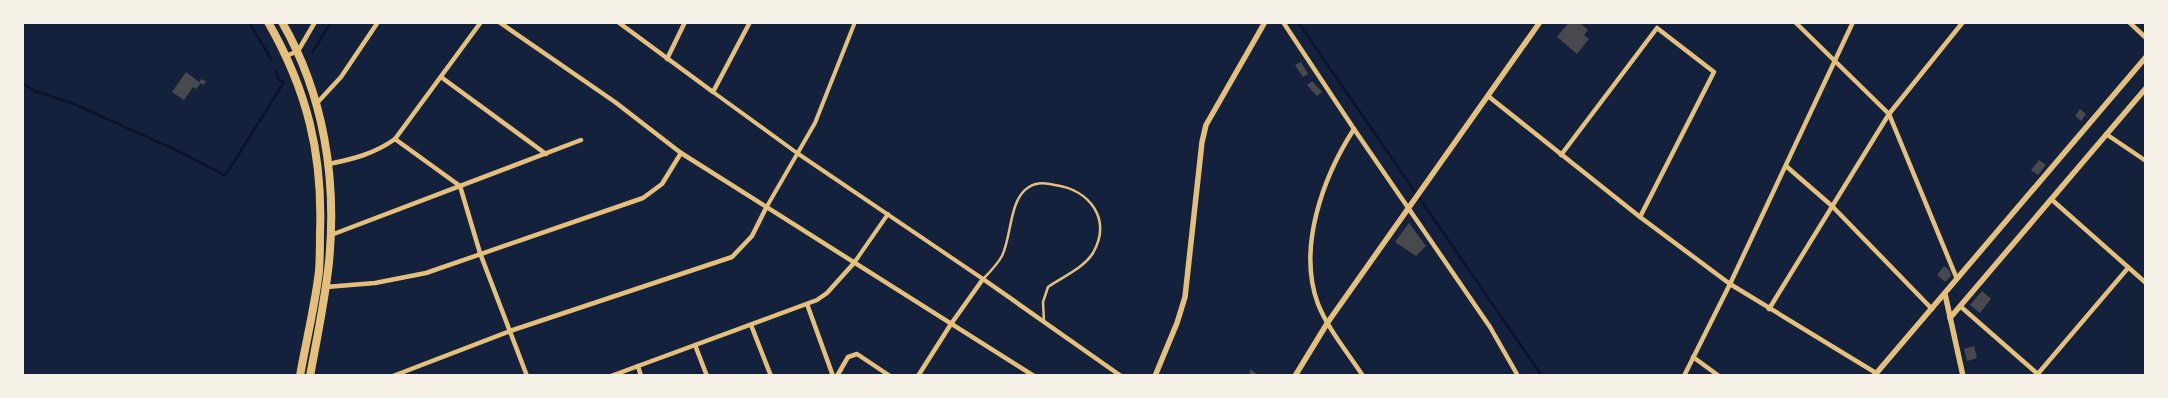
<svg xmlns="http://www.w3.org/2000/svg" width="2168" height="398" font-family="'Crimson Pro',serif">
<rect width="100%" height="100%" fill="#14213d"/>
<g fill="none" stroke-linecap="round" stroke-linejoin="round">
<g stroke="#0b132b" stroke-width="2.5">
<polyline points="249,22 271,59"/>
<polyline points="1298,22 1542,376"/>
<polyline points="312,53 331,22"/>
<polyline points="22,83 35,91 74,104 176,150 224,175 227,173 284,82 279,80 276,71"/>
</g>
</g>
<g fill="#48494c">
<polygon points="1569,22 1579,22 1588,30 1584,35 1589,39 1577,54 1557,37"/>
<polygon points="1301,62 1308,74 1303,77 1295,65"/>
<polygon points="186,72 199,82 202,79 206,82 203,85 201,83 196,89 193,87 184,100 172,92"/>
<polygon points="1312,81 1322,92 1317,96 1307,85"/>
<polygon points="2080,109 2086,114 2081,121 2075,116"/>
<polygon points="2039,160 2046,165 2038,175 2031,170"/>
<polygon points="1409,223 1426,246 1416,256 1395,242"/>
<polygon points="1944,266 1949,270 1951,276 1945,282 1937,275"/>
<polygon points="1982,291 1991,299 1980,313 1970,305"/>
<polygon points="1974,346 1977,358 1967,361 1964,349"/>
<polygon points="1250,369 1260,376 1249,376"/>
</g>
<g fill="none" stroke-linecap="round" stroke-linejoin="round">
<path stroke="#e5c07b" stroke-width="2.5" d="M 983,279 C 990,272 997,265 1002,256 C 1012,235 1009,199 1029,187 C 1036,182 1047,183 1055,185 C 1090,190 1112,219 1093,253 C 1083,269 1062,277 1048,287 L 1043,302 L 1044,322"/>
<g stroke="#e5c07b" stroke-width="4">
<polyline points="713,92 797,153 983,279"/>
<polyline points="766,208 815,123 855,22"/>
<polyline points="854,263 888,214"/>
</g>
<g stroke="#e5c07b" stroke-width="4.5">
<polyline points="499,22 615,102 681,153 1034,376"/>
<polyline points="618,22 713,92 750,22"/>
<polyline points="1283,22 1354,129 1490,327 1518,376"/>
<polyline points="1795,22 1889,114 1957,279"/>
<polyline points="2129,22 2146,38"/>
<polyline points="286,56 298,51 315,22"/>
<polyline points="667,59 685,22"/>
<polyline points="441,77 546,154"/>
<polyline points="1488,96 1640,217 1730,284 1876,373"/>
<polyline points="317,103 341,77 378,22"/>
<path d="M 1354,129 C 1323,177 1297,248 1318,304 C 1328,329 1348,353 1363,376"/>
<polyline points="2106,134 2146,161"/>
<polyline points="395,139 460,186 480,253 527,376"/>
<polyline points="1561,155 1657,28 1714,72 1640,217"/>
<path d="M 329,164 C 353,159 374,154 395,139 L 481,22"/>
<polyline points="1786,166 1832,206 1932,309"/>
<polyline points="2051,199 2146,283"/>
<polyline points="331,235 581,140"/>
<polyline points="326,287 375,283 426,273 643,198 662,184 681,153"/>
<polyline points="807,304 833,376"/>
<polyline points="1960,306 2040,376"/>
<polyline points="1769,309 1889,114 1963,22"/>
<polyline points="751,325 771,376"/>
<polyline points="695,345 707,376"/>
<polyline points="1693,357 1719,376"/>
<polyline points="638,366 641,376"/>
<polyline points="393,376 510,331 732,257 752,236 766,208"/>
<polyline points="611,376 817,300 827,293 854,263"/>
<polyline points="837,376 848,357 857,354 890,376"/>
<polyline points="918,376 951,324 983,279 1121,376"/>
<polyline points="1684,376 1730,284 1853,22"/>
<polyline points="2036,376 2128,268"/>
</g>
<g stroke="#e5c07b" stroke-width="5.5">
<polyline points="1945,294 1963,376"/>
<polyline points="1950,318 2146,88"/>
<polyline points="1155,376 1177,323 1185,297 1202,142 1206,125 1265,22"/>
<polyline points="1295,376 1328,322 1540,22"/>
<polyline points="1874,376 2146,57"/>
</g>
<g stroke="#e5c07b" stroke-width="8">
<path d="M 268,22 C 307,90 323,154 320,233 C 320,245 320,258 319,271 C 315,306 306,341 300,376"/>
<path d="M 282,22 C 324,95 337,179 329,262 C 325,300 317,338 310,376"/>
</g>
</g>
<rect width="2168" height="398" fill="none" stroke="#f6f1e7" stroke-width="48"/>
</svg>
